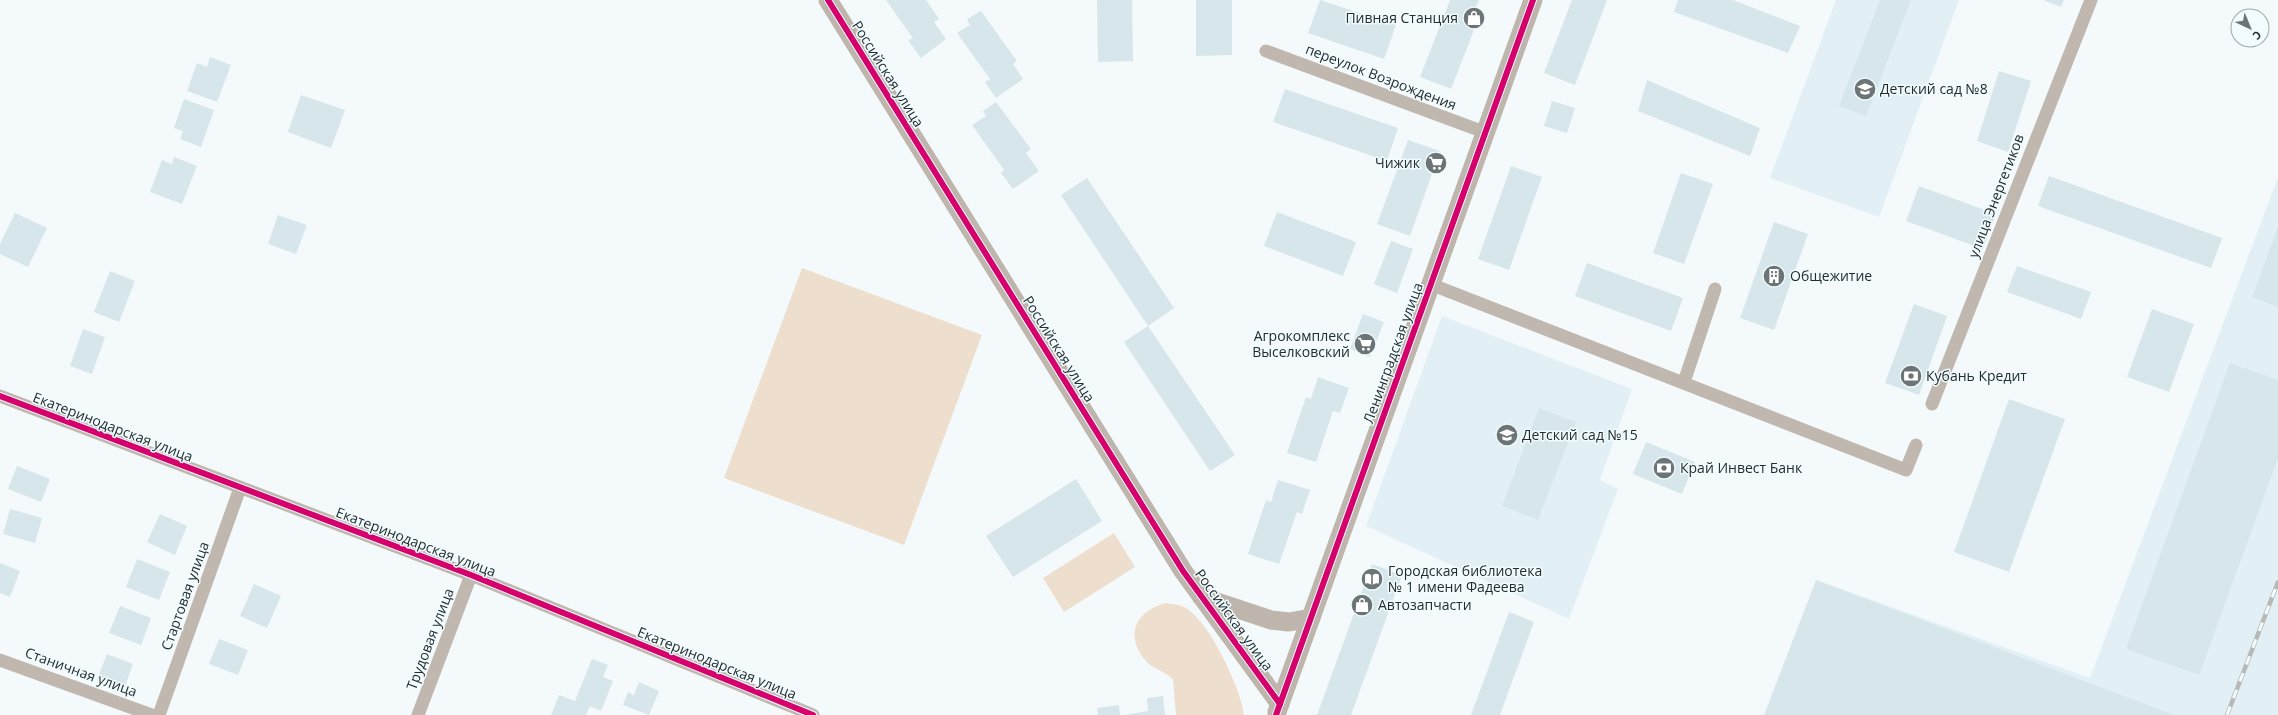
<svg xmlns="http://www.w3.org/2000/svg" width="2278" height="715" font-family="'Open Sans',sans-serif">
<rect width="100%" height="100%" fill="#f4fafc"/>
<g fill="#e2f0f5">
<polygon points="1836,0 1959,0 1879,217 1770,178"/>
<polygon points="2278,177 2278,715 1766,715 1819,581 2090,678"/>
<polygon points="1442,316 1632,389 1600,480 1618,489 1569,619 1366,526"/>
</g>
<g fill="#eedecd">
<polygon points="802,268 982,335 904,545 724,478"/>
<polygon points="1114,533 1135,567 1064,612 1043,578"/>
<path d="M 1165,603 C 1173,604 1179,604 1186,608 C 1210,623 1241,688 1244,715 L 1176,715 L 1173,680 C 1166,671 1154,670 1146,661 C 1124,635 1135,612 1165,603 Z"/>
</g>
<g fill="#d7e6ea">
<polygon points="886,0 926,0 939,19 934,22 946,39 921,58 908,40 913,38"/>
<polygon points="1097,0 1132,0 1133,61 1098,62"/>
<polygon points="1196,0 1232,0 1232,55 1196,56"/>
<polygon points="1320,0 1396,25 1384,59 1308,33"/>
<polygon points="1450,0 1479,0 1468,27 1474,30 1451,89 1420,77"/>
<polygon points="1572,0 1607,0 1575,85 1544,73"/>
<polygon points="1678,0 1733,0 1800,26 1788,53 1674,12"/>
<polygon points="1880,0 1911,0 1866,116 1839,106"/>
<polygon points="2043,0 2064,0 2061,7"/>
<polygon points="981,11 1017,61 1013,64 1023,79 996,98 985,82 990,79 957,33 970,25 967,19"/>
<polygon points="210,57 231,65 217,102 187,91 197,63 207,67"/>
<polygon points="1999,71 2031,81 2008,152 1977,141"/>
<polygon points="1647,80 1760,128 1750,156 1638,111"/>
<polygon points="1285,89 1398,128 1387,161 1273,122"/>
<polygon points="301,95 345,110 331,148 288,132"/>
<polygon points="184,99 214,110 201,147 180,139 183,131 174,128"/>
<polygon points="1552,101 1575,108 1567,133 1544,126"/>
<polygon points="996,102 1031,149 1026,153 1039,171 1013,189 1001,173 1004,170 972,125 986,116 983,111"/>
<polygon points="1408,140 1440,151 1410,236 1377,224"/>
<polygon points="174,157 197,166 182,204 150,192 162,160 172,164"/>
<polygon points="1511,166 1542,177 1509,270 1478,259"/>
<polygon points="1681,173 1713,184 1684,264 1653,253"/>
<polygon points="2049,176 2222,238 2211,268 2038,206"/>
<polygon points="1087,178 1174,308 1148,326 1061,195"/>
<polygon points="1919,186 1996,214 1983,249 1906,221"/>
<polygon points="1277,212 1356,242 1343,276 1264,246"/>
<polygon points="15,213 47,228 28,267 0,254 0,244"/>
<polygon points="278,215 307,225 296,254 268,244"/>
<polygon points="1774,222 1808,234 1774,330 1740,318"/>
<polygon points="2278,227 2278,307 2252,297"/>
<polygon points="1391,241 1413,249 1397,293 1374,284"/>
<polygon points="1587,263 1683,298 1671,331 1575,296"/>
<polygon points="2017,266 2091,292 2081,319 2007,292"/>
<polygon points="110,271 135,281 119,322 94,312"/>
<polygon points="1914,304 1947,316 1919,395 1885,383"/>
<polygon points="2152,309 2194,324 2169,392 2127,377"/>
<polygon points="1363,314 1384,322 1370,357 1350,349"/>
<polygon points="1148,326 1235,455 1210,471 1124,342"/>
<polygon points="83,329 105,337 92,374 70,366"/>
<polygon points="2230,363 2278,380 2278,458 2199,675 2126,649"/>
<polygon points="1318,377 1349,388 1340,413 1333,411 1316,462 1287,453 1306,397 1311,399"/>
<polygon points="2009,399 2065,419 2009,572 1954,552"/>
<polygon points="1539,408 1576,422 1538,520 1502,506"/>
<polygon points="1646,442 1695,462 1682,494 1633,474"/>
<polygon points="17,466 50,479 41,502 8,489"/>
<polygon points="1076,479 1102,521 1013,577 986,536"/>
<polygon points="1278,480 1310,490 1302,514 1297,512 1279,564 1248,554 1266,500 1271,502"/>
<polygon points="10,509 42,518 35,543 3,534"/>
<polygon points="160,514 187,526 175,555 147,542"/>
<polygon points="137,559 170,572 159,600 126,587"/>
<polygon points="0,563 20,571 10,597 0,593"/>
<polygon points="1372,564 1402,575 1351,715 1317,715"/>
<polygon points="1816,580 2174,715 1764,715"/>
<polygon points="254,584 281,596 267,628 240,616"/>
<polygon points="120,606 151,618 141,645 109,633"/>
<polygon points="1509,612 1534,622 1500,715 1471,715"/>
<polygon points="219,639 248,650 238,675 209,664"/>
<polygon points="107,654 133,664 124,689 97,679"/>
<polygon points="592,659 608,665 603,677 613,681 601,711 590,706 586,715 551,715 559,695 575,701"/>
<polygon points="639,682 659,691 649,715 623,705 628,692 634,695"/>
<polygon points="1163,696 1165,715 1124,715 1148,711 1147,698"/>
<polygon points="1119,705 1120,715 1098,715 1097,708"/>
</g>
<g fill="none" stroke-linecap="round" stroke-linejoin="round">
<g stroke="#c0b7ae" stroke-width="13">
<polyline points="1266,51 1484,132"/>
<polyline points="1430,284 1906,470 1916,445"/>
<polyline points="1684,382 1715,289"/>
<polyline points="0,396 471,575 813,715"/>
<polyline points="1932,404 2091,0"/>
<polyline points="0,660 152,715"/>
<polyline points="159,715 240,488"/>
<polyline points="418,715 471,575"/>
</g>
<g stroke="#beb5ac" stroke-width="19">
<polyline points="828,0 1183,571 1280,704"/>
<polyline points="1202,597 1271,620 1289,622 1311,618"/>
<polyline points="1277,712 1533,0"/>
</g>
<g stroke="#b8b8b5" stroke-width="4.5">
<polyline id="rail" points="2227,715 2278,582"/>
</g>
<use href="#rail" stroke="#f1fcff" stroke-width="3" stroke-dasharray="9" stroke-linecap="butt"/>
<g stroke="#f1fcff" stroke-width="8">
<g id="cycleway">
<polyline points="828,0 1183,571 1280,704"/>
<polyline points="0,396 471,575 813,715"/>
<polyline points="1276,715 1533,0"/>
</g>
</g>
<use href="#cycleway" stroke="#d6006c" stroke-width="6"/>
</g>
<defs>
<g id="shop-disc" transform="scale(1.15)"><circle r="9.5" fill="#6d7476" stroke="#f1fcff"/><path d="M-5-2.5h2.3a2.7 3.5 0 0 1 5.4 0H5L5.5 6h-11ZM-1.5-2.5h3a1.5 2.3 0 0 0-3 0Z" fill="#fff"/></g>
<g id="school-disc" transform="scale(1.15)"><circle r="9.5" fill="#6d7476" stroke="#f1fcff"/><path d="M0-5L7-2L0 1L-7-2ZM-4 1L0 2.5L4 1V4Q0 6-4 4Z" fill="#fff"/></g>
<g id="supermarket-disc" transform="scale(1.15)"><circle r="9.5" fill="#6d7476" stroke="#f1fcff"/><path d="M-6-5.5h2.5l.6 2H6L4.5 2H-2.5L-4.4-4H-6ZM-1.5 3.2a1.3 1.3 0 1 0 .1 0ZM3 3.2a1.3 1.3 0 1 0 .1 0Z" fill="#fff"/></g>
<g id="building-disc" transform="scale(1.15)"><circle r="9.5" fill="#6d7476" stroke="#f1fcff"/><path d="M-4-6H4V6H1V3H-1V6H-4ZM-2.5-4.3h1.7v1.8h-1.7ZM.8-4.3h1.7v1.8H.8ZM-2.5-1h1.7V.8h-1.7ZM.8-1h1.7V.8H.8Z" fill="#fff"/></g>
<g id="bank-disc" transform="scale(1.15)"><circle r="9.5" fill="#6d7476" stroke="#f1fcff"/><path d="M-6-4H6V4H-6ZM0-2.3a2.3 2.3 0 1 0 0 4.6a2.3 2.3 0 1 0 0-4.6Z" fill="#fff"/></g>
<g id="library-disc" transform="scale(1.15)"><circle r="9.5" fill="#6d7476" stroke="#f1fcff"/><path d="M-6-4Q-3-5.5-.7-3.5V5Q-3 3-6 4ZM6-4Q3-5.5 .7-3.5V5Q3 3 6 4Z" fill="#fff"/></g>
</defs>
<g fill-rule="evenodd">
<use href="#shop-disc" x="1474" y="18"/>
<use href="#school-disc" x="1865" y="89"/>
<use href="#supermarket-disc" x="1436" y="163"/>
<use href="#building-disc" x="1774" y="276"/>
<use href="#supermarket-disc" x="1365" y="344"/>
<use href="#bank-disc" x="1911" y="376"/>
<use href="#school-disc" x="1507" y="435"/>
<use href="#bank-disc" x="1664" y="468"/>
<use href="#library-disc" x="1372" y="579"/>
<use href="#shop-disc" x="1362" y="605"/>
</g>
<g text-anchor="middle" stroke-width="3" stroke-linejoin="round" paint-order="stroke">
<g font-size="14" fill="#252c2e" stroke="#f1fcff" text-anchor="start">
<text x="1458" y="23" text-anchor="end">Пивная Станция</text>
<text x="1880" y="94">Детский сад №8</text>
<text x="1420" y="168" text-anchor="end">Чижик</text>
<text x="1790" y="281">Общежитие</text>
<text x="1350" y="341" text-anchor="end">Агрокомплекс<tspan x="1350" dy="16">Выселковский</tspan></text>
<text x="1926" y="381">Кубань Кредит</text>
<text x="1522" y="440">Детский сад №15</text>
<text x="1680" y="473">Край Инвест Банк</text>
<text x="1388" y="576">Городская библиотека<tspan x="1388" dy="16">№ 1 имени Фадеева</tspan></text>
<text x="1378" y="610">Автозапчасти</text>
</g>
<g font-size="14" fill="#252c2e" stroke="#f1fcff">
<text transform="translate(888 74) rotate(58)" y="5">Российская улица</text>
<text transform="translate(1381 77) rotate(21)" y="5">переулок Возрождения</text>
<text transform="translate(1996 196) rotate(-69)" y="5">улица Энергетиков</text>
<text transform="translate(1059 349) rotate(58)" y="5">Российская улица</text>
<text transform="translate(1393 353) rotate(-70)" y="5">Ленинградская улица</text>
<text transform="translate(113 427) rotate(21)" y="5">Екатеринодарская улица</text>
<text transform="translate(416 542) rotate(21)" y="5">Екатеринодарская улица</text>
<text transform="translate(185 596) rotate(-70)" y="5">Стартовая улица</text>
<text transform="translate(1234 620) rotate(54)" y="5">Российская улица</text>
<text transform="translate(430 639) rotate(-69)" y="5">Трудовая улица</text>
<text transform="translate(717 663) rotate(22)" y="5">Екатеринодарская улица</text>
<text transform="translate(81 672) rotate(20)" y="5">Станичная улица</text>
</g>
</g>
<g transform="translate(2250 28) rotate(136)"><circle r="19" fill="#f1fcff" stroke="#9fa9ab"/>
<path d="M0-3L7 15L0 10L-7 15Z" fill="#6d7476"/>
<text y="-6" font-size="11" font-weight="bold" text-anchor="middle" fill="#252c2e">С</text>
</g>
</svg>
